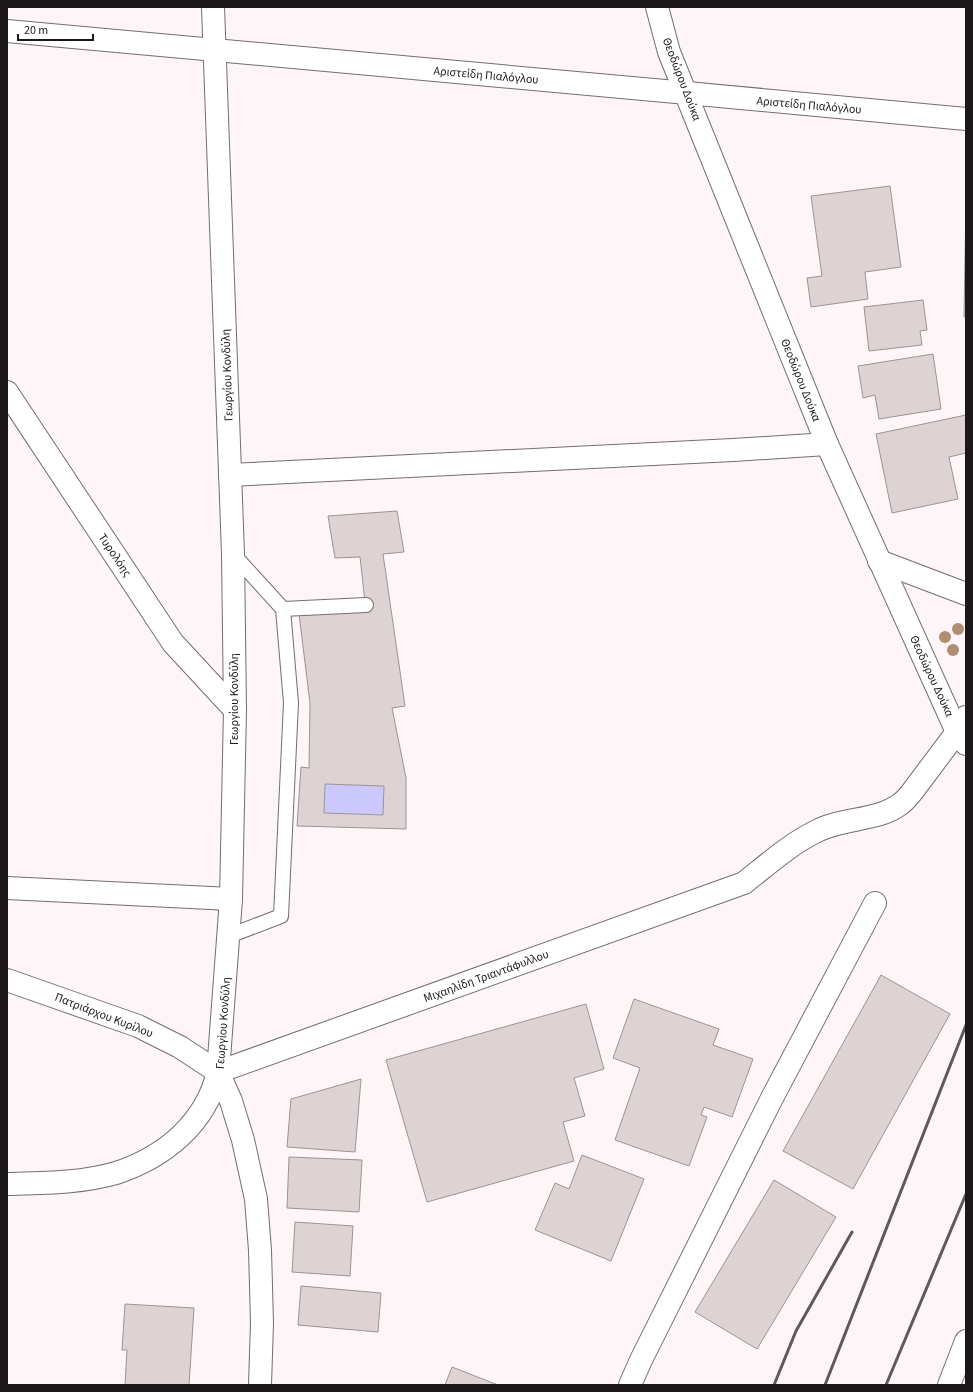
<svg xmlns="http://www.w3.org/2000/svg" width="973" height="1392" font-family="'Source Sans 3',sans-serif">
<rect width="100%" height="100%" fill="#fef5f9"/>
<polygon fill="#cbc8fe" points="325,784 384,786 383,815 324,813"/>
<g fill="#ddd3d3" stroke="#9c9392" fill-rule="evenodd">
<polygon points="890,186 901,267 865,272 868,299 811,307 807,278 822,276 811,196"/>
<polygon points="966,202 966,317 964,317"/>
<polygon points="923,300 927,330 920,331 922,345 869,351 864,307"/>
<polygon points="933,354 941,409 879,419 875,395 863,398 858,366"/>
<polygon points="966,415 966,453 949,457 958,499 892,513 876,434"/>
<path d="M 397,511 L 404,552 L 383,554 L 405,706 L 392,708 L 406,778 L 406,829 L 297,826 L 301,767 L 309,768 L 310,703 L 299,614 L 366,611 L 360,557 L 335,558 L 328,516 ZM 325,784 L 384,786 L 383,815 L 324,813 Z"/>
<polygon points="881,975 950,1014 853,1189 783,1151"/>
<polygon points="634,999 719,1029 713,1045 753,1059 732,1117 704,1107 701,1115 707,1117 689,1166 615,1140 640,1068 613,1058"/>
<polygon points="586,1004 604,1069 574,1078 585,1116 563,1122 574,1161 427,1202 386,1060"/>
<polygon points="361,1079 355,1152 287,1147 291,1099"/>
<polygon points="582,1155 644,1179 611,1261 535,1230 555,1183 569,1189"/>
<polygon points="289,1157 362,1160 359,1212 287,1208"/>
<polygon points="774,1180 836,1217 757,1349 695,1312"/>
<polygon points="295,1222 353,1226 350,1276 292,1272"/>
<polygon points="301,1286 381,1293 378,1332 298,1325"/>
<polygon points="125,1304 194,1308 189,1385 125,1385 127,1350 122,1350"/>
<polygon points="452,1367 498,1385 445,1385"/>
</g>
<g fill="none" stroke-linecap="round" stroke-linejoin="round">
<g stroke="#756d70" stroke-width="16">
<g id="service">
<polyline points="283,609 366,605"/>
<polyline points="229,936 281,916 291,703 283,609 233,554"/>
</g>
</g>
<g stroke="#756d70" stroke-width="24">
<g id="minor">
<polyline points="687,93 966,119"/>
<polyline points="7,392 173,643 235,710"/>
<polyline points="230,475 733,450 827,444"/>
<polyline points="7,888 231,899"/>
<polyline points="7,980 138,1026 180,1047 218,1072 231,1101 243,1140 256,1199 260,1250 262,1323 260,1385"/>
<polyline points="630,1385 641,1360 772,1098 875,903"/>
<polyline points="949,1385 966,1341"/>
</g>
</g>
<g stroke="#756d70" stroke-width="24">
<g id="tertiary">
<polyline points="7,31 687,93"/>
<polyline points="879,561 966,594"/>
<path d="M 218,1072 L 744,883 C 767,865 790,844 817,831 C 841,818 877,821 899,805 C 904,802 908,797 912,792 L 957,732 L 966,717"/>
<path d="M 7,1184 C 43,1183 82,1183 116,1173 C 165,1157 206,1123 218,1072 L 231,899 L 235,710 L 233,554 L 213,7"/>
</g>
</g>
<g stroke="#756d70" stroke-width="24">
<polyline id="secondary" points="657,7 669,52 827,444 957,732 966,744"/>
</g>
<use href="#service" stroke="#fff" stroke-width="14"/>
<use href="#minor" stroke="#fff" stroke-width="22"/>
<use href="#tertiary" stroke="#fff" stroke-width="22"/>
<use href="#secondary" stroke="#fff" stroke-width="22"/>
<g stroke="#5e595b" stroke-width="3">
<polyline points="774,1385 796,1331 852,1232"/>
<polyline points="825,1385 966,1025"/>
<polyline points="886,1385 966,1194"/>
</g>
</g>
<g fill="#b18d73">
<circle cx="958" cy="629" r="6"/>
<circle cx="945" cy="637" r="6"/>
<circle cx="953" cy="650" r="6"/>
</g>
<g text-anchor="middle" stroke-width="4" stroke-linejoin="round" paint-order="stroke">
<g font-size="12" fill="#1c181a" stroke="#fff">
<text transform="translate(486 75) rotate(5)" y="4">Αριστείδη Πιαλόγλου</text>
<text transform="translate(682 79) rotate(69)" y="4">Θεοδώρου Δούκα</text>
<text transform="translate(809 105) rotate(5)" y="4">Αριστείδη Πιαλόγλου</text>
<text transform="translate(227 375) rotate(-92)" y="4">Γεωργίου Κονδύλη</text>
<text transform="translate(801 380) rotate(68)" y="4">Θεοδώρου Δούκα</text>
<text transform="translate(115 555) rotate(56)" y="4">Τυρολόης</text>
<text transform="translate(932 676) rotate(65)" y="4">Θεοδώρου Δούκα</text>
<text transform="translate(234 699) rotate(-90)" y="4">Γεωργίου Κονδύλη</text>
<text transform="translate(486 976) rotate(-20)" y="4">Μιχαηλίδη Τριαντάφυλλου</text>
<text transform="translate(104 1015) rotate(21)" y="4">Πατριάρχου Κυρίλου</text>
<text transform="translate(223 1023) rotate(-86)" y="4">Γεωργίου Κονδύλη</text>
</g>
</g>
<rect width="973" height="1392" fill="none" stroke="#1c181a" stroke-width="16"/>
<path d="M18 34v6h75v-6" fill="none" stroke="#1c181a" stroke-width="2"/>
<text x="24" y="34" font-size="12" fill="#1c181a" stroke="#ffffff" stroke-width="3" paint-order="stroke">20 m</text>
</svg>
